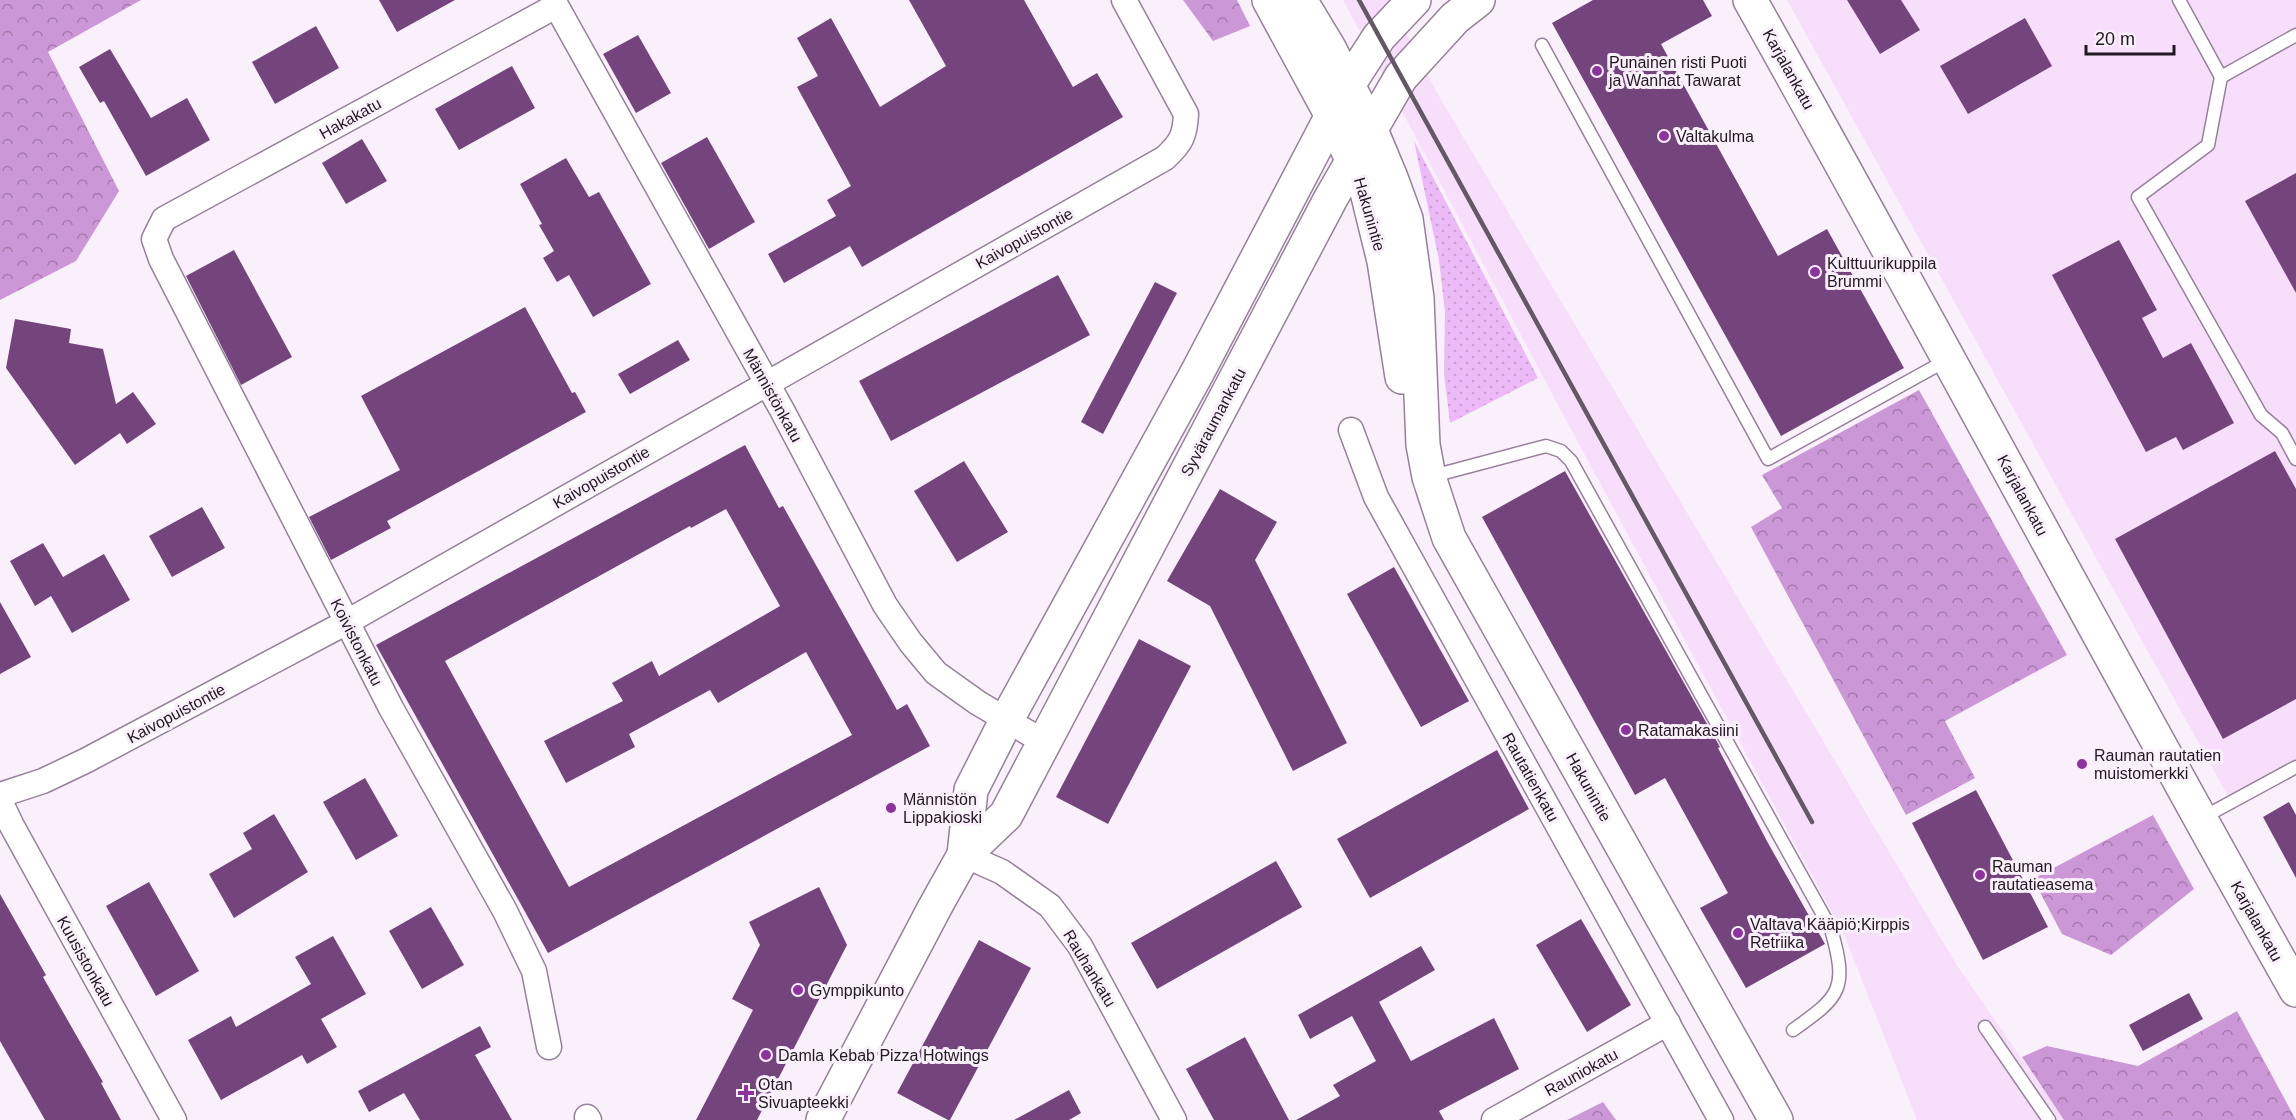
<svg xmlns="http://www.w3.org/2000/svg" width="2296" height="1120" font-family="Helvetica,sans-serif">
<defs>
<pattern id="grass-dots" width="8" height="8" patternUnits="userSpaceOnUse" patternTransform="scale(1.5)"><rect width="8" height="8" fill="#ecbaf6"/><path d="M2 2h.1M6 6h.1" fill="none" stroke="#ca9fd3" stroke-width="1.8" stroke-linecap="round"/></pattern>
<pattern id="forest-crowns" width="20" height="18" patternUnits="userSpaceOnUse" patternTransform="scale(1.5)"><rect width="20" height="18" fill="#cc97d6"/><path d="M2 6a3 3 0 1 1 6 0M12 15a3 3 0 1 1 6 0" fill="none" stroke="#a57aad"/></pattern>
</defs>
<rect width="100%" height="100%" fill="#faf0fc"/>
<g fill="#f7defb">
<polygon points="1343,0 1389,0 1437,93 1956,964 2064,1120 1917,1120 1845,937 1566,420"/>
<polygon points="1787,0 2296,0 2296,759 2228,796"/>
</g>
<polygon fill="url(#grass-dots)" points="1414,141 1538,378 1450,423 1444,373 1445,312 1439,260"/>
<g fill="url(#forest-crowns)">
<polygon points="0,0 141,0 48,52 119,191 76,261 0,300"/>
<polygon points="1183,0 1237,0 1250,26 1213,41"/>
<polygon points="1919,390 2067,655 1945,721 1975,778 1906,815 1751,527 1782,508 1762,475"/>
<polygon points="2153,815 2194,889 2111,955 2062,934 2033,879"/>
<polygon points="2237,1011 2296,1120 2064,1120 2022,1057 2047,1046 2138,1066"/>
<polygon points="1603,1102 1616,1120 1567,1120"/>
</g>
<g fill="#74457d" fill-rule="evenodd">
<polygon points="379,0 455,0 397,32"/>
<polygon points="909,0 1024,0 1073,87 1097,73 1123,117 862,267 850,246 784,283 768,254 836,216 827,200 851,186 797,87 818,76 797,38 831,18 880,107 946,66"/>
<polygon points="1593,0 1703,0 1712,16 1661,44 1778,256 1827,229 1904,368 1781,436 1552,23"/>
<polygon points="1847,0 1901,0 1920,30 1880,54"/>
<polygon points="2025,18 2052,66 1968,114 1940,66"/>
<polygon points="316,26 339,68 275,104 252,62"/>
<polygon points="638,35 671,93 636,113 603,54"/>
<polygon points="110,49 151,118 187,98 210,140 146,176 104,101 100,103 79,67"/>
<polygon points="512,66 535,108 459,150 435,109"/>
<polygon points="707,137 755,222 709,249 661,163"/>
<polygon points="362,139 387,181 346,204 322,163"/>
<polygon points="566,158 589,197 599,192 651,284 593,317 569,275 557,282 543,258 554,251 539,225 542,224 520,184"/>
<polygon points="2296,173 2296,293 2245,201"/>
<polygon points="2119,240 2157,310 2142,318 2163,358 2191,343 2234,423 2183,450 2176,437 2146,452 2052,275"/>
<polygon points="234,250 292,357 241,385 186,276"/>
<polygon points="1058,275 1090,335 891,441 859,381"/>
<polygon points="1155,282 1177,293 1103,434 1081,422"/>
<polygon points="525,307 572,393 575,392 586,412 387,521 391,528 331,560 309,517 400,470 361,396"/>
<polygon points="15,319 71,329 69,343 103,349 116,404 133,392 156,424 127,444 120,433 75,465 6,368"/>
<polygon points="678,340 690,360 630,394 618,374"/>
<path d="M 745,445 L 779,508 L 783,506 L 897,710 L 907,704 L 930,746 L 548,953 L 376,645 ZM 726,509 L 780,606 L 659,676 L 652,661 L 612,683 L 623,701 L 544,741 L 566,783 L 635,747 L 629,734 L 710,690 L 718,703 L 806,652 L 852,735 L 569,887 L 445,661 L 690,526 L 691,528 Z"/>
<polygon points="2275,451 2296,489 2296,699 2223,739 2115,539"/>
<polygon points="964,461 1008,532 957,562 914,491"/>
<polygon points="1565,471 1720,747 1718,748 1768,843 1825,944 1746,988 1700,908 1728,893 1665,778 1635,795 1482,517"/>
<polygon points="1220,489 1277,522 1255,560 1347,743 1293,771 1210,606 1167,581"/>
<polygon points="202,507 225,548 172,577 149,536"/>
<polygon points="43,543 63,577 104,554 130,600 72,633 51,596 35,606 10,561"/>
<polygon points="1394,567 1469,701 1421,727 1347,594"/>
<polygon points="0,602 31,657 0,674"/>
<polygon points="1139,639 1191,666 1108,824 1056,797"/>
<polygon points="1497,750 1529,809 1370,898 1337,839"/>
<polygon points="365,778 398,836 356,860 323,802"/>
<polygon points="1976,790 2048,927 1983,960 1912,823"/>
<polygon points="2289,802 2296,815 2296,878 2263,817"/>
<polygon points="274,814 308,872 234,918 209,874 252,849 243,833"/>
<polygon points="1276,861 1302,907 1157,989 1131,943"/>
<polygon points="149,882 199,971 156,996 106,906"/>
<polygon points="819,887 847,945 757,1120 696,1120 753,1010 732,999 760,945 749,922"/>
<polygon points="0,894 46,975 43,977 103,1082 101,1083 121,1120 45,1120 0,1041"/>
<polygon points="431,907 464,965 422,989 389,931"/>
<polygon points="1581,919 1631,1005 1587,1032 1536,945"/>
<polygon points="333,936 366,994 321,1019 337,1047 307,1064 302,1055 221,1100 188,1040 231,1016 236,1027 311,984 295,957"/>
<polygon points="979,940 1031,968 950,1120 948,1120 897,1093"/>
<polygon points="1421,946 1435,970 1379,1002 1411,1061 1494,1018 1519,1069 1439,1111 1444,1120 1296,1120 1340,1096 1333,1085 1376,1061 1352,1016 1310,1039 1298,1015"/>
<polygon points="2189,993 2203,1019 2143,1051 2129,1025"/>
<polygon points="480,1026 491,1047 475,1055 512,1120 420,1120 404,1093 369,1112 358,1091"/>
<polygon points="1245,1037 1289,1120 1214,1120 1186,1069"/>
<polygon points="1069,1090 1081,1113 1069,1120 1014,1120"/>
</g>
<g fill="none" stroke-linecap="round" stroke-linejoin="round">
<g stroke="#97809b" stroke-width="15">
<g id="service">
<polyline points="2179,0 2221,77 2296,35"/>
<polyline points="1542,45 1768,459 1947,360"/>
<polyline points="2221,77 2208,145 2138,197 2261,415 2282,433 2296,459"/>
<path d="M 1429,477 L 1546,446 L 1561,451 L 1571,461 L 1831,929 C 1848,989 1841,996 1793,1030"/>
<polyline points="2202,818 2296,767"/>
<polyline points="1985,1027 2049,1120"/>
</g>
</g>
<g stroke="#97809b" stroke-width="27">
<g id="minor">
<polyline points="553,0 782,410 885,605 911,643 936,673 978,703 1044,742"/>
<polyline points="1351,430 1376,497 1721,1120"/>
<path d="M 0,795 L 43,781 L 85,761 L 347,622 L 1165,158 C 1181,143 1185,136 1186,114 L 1124,0"/>
<polyline points="0,801 12,826 174,1120"/>
<polyline points="964,855 1002,872 1050,906 1080,946 1174,1120"/>
<polyline points="549,1047 534,971 505,911 391,708 161,259 154,239 164,219 556,6"/>
<polyline points="587,1117 589,1120"/>
<polyline points="1494,1120 1668,1023"/>
</g>
</g>
<g stroke="#97809b" stroke-width="36">
<g id="secondary">
<path d="M 1750,0 C 1935,329 2111,662 2296,990"/>
<polyline points="964,855 971,790 1006,721 1197,373 1348,85 1379,37 1414,0"/>
<polyline points="823,1120 935,907 964,855 1006,815 1331,198 1401,77 1455,18 1478,0"/>
</g>
</g>
<g stroke="#97809b" stroke-width="36">
<g id="trunk">
<polyline points="1269,0 1332,116 1367,192 1384,261 1402,377"/>
<polyline points="1300,0 1329,48 1371,130 1391,178 1406,219 1417,298 1423,445 1429,477 1449,538 1776,1120"/>
</g>
</g>
<use href="#service" stroke="#fff" stroke-width="12"/>
<use href="#minor" stroke="#fff" stroke-width="24"/>
<use href="#secondary" stroke="#fff" stroke-width="33"/>
<use href="#trunk" stroke="#fff" stroke-width="33"/>
<polyline stroke="#635964" stroke-width="4.5" points="1359,0 1812,822"/>
</g>
<g fill="#8d329e" stroke="#faf0fc" stroke-width="2">
<circle cx="1597" cy="71" r="6"/>
<circle cx="1664" cy="136" r="6"/>
<circle cx="1815" cy="272" r="6"/>
<circle cx="1626" cy="730" r="6"/>
<circle cx="2082" cy="764" r="6"/>
<circle cx="891" cy="808" r="6"/>
<circle cx="1980" cy="875" r="6"/>
<circle cx="1738" cy="933" r="6"/>
<circle cx="798" cy="990" r="6"/>
<circle cx="766" cy="1055" r="6"/>
<path d="M743 1084h6v6h6v6h-6v6h-6v-6h-6v-6h6z"/>
</g>
<g text-anchor="middle" stroke-width="6" stroke-linejoin="round" paint-order="stroke">
<g font-size="16" fill="#211822" stroke="#faf0fc" text-anchor="start">
<text x="1609" y="68">Punainen risti Puoti<tspan x="1609" dy="18">ja Wanhat Tawarat</tspan></text>
<text x="1676" y="142">Valtakulma</text>
<text x="1827" y="269">Kulttuurikuppila<tspan x="1827" dy="18">Brummi</tspan></text>
<text x="1638" y="736">Ratamakasiini</text>
<text x="2094" y="761">Rauman rautatien<tspan x="2094" dy="18">muistomerkki</tspan></text>
<text x="903" y="805">Männistön<tspan x="903" dy="18">Lippakioski</tspan></text>
<text x="1992" y="872">Rauman<tspan x="1992" dy="18">rautatieasema</tspan></text>
<text x="1750" y="930">Valtava Kääpiö;Kirppis<tspan x="1750" dy="18">Retriika</tspan></text>
<text x="810" y="996">Gymppikunto</text>
<text x="778" y="1061">Damla Kebab Pizza Hotwings</text>
<text x="758" y="1090">Otan<tspan x="758" dy="18">Sivuapteekki</tspan></text>
</g>
<g font-size="16" fill="#211822" stroke="#faf0fc">
<text transform="translate(1789 69) rotate(61)" y="6">Karjalankatu</text>
<text transform="translate(350 118) rotate(-29)" y="6">Hakakatu</text>
<text transform="translate(1370 214) rotate(74)" y="6">Hakunintie</text>
<text transform="translate(1024 238) rotate(-29)" y="6">Kaivopuistontie</text>
<text transform="translate(773 395) rotate(61)" y="6">Männistönkatu</text>
<text transform="translate(1213 422) rotate(-62)" y="6">Syväraumankatu</text>
<text transform="translate(601 477) rotate(-30)" y="6">Kaivopuistontie</text>
<text transform="translate(2023 495) rotate(62)" y="6">Karjalankatu</text>
<text transform="translate(357 642) rotate(63)" y="6">Koivistonkatu</text>
<text transform="translate(176 713) rotate(-28)" y="6">Kaivopuistontie</text>
<text transform="translate(1531 777) rotate(61)" y="6">Rautatienkatu</text>
<text transform="translate(1589 787) rotate(61)" y="6">Hakunintie</text>
<text transform="translate(2257 921) rotate(61)" y="6">Karjalankatu</text>
<text transform="translate(86 961) rotate(61)" y="6">Kuusistonkatu</text>
<text transform="translate(1090 968) rotate(59)" y="6">Rauhankatu</text>
<text transform="translate(1581 1072) rotate(-29)" y="6">Rauniokatu</text>
</g>
</g>
<path d="M2086 45v9h88v-9" fill="none" stroke="#211822" stroke-width="3"/>
<text x="2095" y="45" font-size="18" fill="#211822" stroke="#faf0fc" stroke-width="4.5" paint-order="stroke">20 m</text>
</svg>
